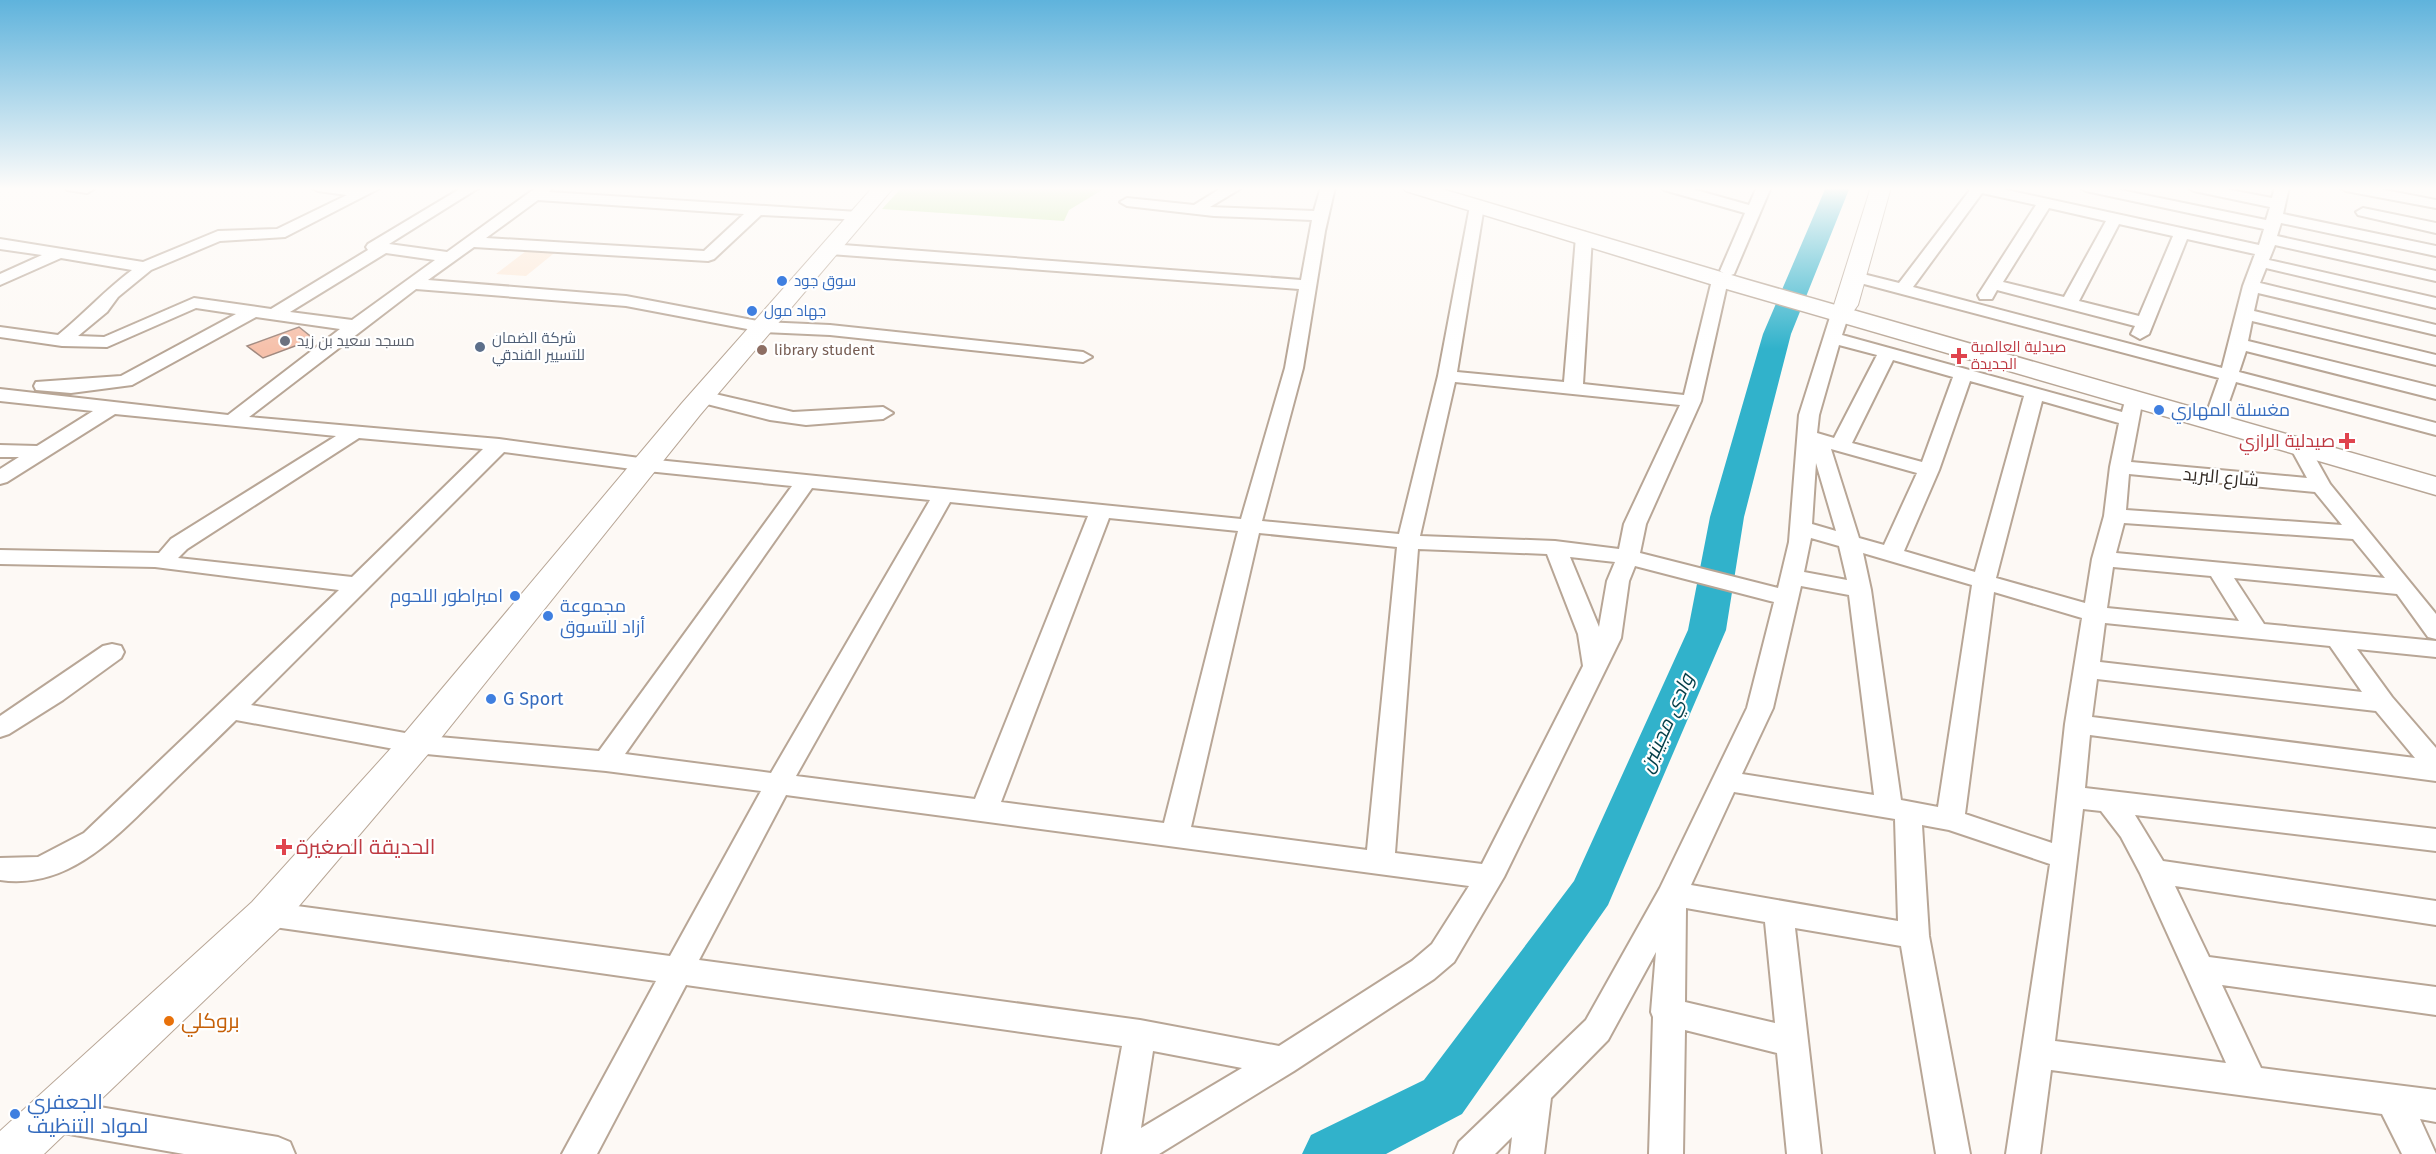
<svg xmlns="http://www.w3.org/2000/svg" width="2436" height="1154" font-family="'Fira Sans',Cairo,sans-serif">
<rect width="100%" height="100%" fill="#fdf9f5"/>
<polygon fill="#fde8d6" points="530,248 558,250 526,276 496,274"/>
<polygon fill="#c6e9a4" points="902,187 1107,187 1069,210 1064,221 882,209"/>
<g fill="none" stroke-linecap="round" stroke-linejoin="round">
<polygon fill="#31b2cb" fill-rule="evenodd" points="1826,187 1850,187 1791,334 1744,517 1726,630 1608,905 1462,1114 1386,1154 1302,1154 1311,1135 1424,1080 1574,881 1688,630 1710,517 1763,334"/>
</g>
<polygon fill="#f6c1ab" stroke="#a0897f" stroke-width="1.5" points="299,327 314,339 263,358 247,346"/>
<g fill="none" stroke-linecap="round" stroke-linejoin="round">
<g stroke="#b8a696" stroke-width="4">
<g id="street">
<polygon points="65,187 93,187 94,189 87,193 67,190"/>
<path d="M 311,187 L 382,187 L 285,237 L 220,241 L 151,270 L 118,297 L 107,312 L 78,336 L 104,337 L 194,298 L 271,309 L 368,250 L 366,247 L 368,244 L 463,187 L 480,187 L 389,244 L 447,252 L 537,187 L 553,187 L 549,192 L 858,212 L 866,217 L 863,220 L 761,215 L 714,259 L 708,261 L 474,247 L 428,280 L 626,296 L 763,322 L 830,325 L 1083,352 L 1092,357 L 1083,362 L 830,335 L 763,332 L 626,306 L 416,289 L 249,417 L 499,439 L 647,459 L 1241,519 L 1285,368 L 1299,289 L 830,254 L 822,249 L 830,244 L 1301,280 L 1312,220 L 1214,216 L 1127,206 L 1120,202 L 1127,198 L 1194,205 L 1223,187 L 1243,187 L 1210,207 L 1314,211 L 1321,187 L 1335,187 L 1325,231 L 1303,368 L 1262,521 L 1399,534 L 1438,376 L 1470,206 L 1477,202 L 1484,206 L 1457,372 L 1564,382 L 1576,237 L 1584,232 L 1592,237 L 1583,384 L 1684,395 L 1712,280 L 1720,275 L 1728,280 L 1701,401 L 1646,524 L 1640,553 L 1778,588 L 1789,542 L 1799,415 L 1831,314 L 1840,309 L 1849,314 L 1842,335 L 2122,412 L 2127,394 L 2141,394 L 2143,398 L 2131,462 L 2307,478 L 2290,447 L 2293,443 L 2307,443 L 2330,484 L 2436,614 L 2436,639 L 2428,637 L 2397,594 L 2234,578 L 2264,624 L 2436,641 L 2436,657 L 2357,649 L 2392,697 L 2436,748 L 2436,781 L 2090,735 L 2085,788 L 2436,829 L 2436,851 L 2135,815 L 2163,861 L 2436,901 L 2436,925 L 2175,886 L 2209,957 L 2436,987 L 2436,1015 L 2222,985 L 2261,1068 L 2436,1090 L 2436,1122 L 2420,1119 L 2436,1154 L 2402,1154 L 2382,1114 L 2051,1070 L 2040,1154 L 2006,1154 L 2050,864 L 1949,830 L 1922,825 L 1929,936 L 1970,1154 L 1936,1154 L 1901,946 L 1795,928 L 1821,1154 L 1787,1154 L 1777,1053 L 1685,1030 L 1683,1154 L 1649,1154 L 1653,1017 L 1651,1012 L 1656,952 L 1608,1040 L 1551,1098 L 1544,1154 L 1510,1154 L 1512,1137 L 1495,1154 L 1454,1154 L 1459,1142 L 1586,1020 L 1660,888 L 1747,708 L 1774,602 L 1635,566 L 1629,581 L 1621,638 L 1504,877 L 1454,962 L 1434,979 L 1294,1071 L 1159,1154 L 1102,1154 L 1122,1046 L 686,985 L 597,1154 L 562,1154 L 656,981 L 267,926 L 257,923 L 252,914 L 257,905 L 267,902 L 670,956 L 761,791 L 606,771 L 416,753 L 236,720 C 211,745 185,769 160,794 C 116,837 68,890 0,880 L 0,858 L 38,857 L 84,833 L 339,590 L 155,567 L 0,564 L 0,550 L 159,553 L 171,539 L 336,436 L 115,414 L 7,482 L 0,484 L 0,469 L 19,457 L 0,457 L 0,445 L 37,446 L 93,411 L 0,401 L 0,389 L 228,415 L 340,329 L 256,317 L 132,385 L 71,393 L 36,390 L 34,386 L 36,382 L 121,376 L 236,314 L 196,308 L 107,347 L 62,346 L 0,337 L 0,327 L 58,335 C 84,314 105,290 132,270 L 61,258 L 0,285 L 0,274 L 42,255 L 0,249 L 0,239 L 143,262 L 218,231 L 277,229 L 347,195 L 318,191 ZM 538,200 L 744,214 L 704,251 L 486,238 ZM 386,253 L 435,260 L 352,320 L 290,312 ZM 1839,345 L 1877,355 L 1834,438 L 1817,433 L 1819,415 ZM 1893,360 L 1953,377 L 1922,462 L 1852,443 ZM 1970,381 L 2024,396 L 1975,572 L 1904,551 L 1939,470 ZM 1455,382 L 1680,405 L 1624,524 L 1619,549 L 1555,541 L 1420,536 ZM 2042,401 L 2119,423 L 2110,467 L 2104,516 L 2092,559 L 2085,603 L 1996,578 ZM 359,438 L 483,449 L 352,577 L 178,558 L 187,549 ZM 1831,449 L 1917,473 L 1884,545 L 1859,538 ZM 504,452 L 647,471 L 792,486 L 599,751 L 416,735 L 251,705 ZM 1816,463 L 1836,531 L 1812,524 ZM 2129,474 L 2315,492 L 2342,525 L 2126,510 ZM 812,488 L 930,500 L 771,773 L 625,754 ZM 950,502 L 1088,516 L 975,799 L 796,776 ZM 1109,518 L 1238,531 L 1164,823 L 1001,802 ZM 2124,523 L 2353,539 L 2385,578 L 2116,553 ZM 1259,533 L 1397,547 L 1367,850 L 1191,827 ZM 1811,538 L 1839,546 L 1847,580 L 1804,572 ZM 1418,549 L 1547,554 L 1578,634 L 1583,666 L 1482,864 L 1395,853 ZM 1863,553 L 1972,585 L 1938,807 L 1901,800 L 1871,590 ZM 1570,557 L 1615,562 L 1607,581 L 1599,627 ZM 2113,567 L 2211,576 L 2239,621 L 2107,608 ZM 1801,586 L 1849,595 L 1874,795 L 1742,774 L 1773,708 ZM 1994,592 L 2082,618 L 2065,724 L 2052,843 L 1965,814 ZM 2105,623 L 2330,646 L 2362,692 L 2100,662 ZM 2097,679 L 2376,711 L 2415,758 L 2092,717 ZM 1734,792 L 1895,819 L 1898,921 L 1691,885 ZM 786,795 L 1469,886 L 1432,944 L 1412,961 L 1279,1046 L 1140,1020 L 699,960 ZM 2083,809 L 2101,811 L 2121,837 L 2140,873 L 2226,1063 L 2055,1041 ZM 1686,908 L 1765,922 L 1775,1023 L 1685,1002 ZM 1153,1051 L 1242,1068 L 1141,1128 Z"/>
<polygon points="1662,187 1685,187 1749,205 1757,187 1771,187 1734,274 1728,276 1720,271 1745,213 1664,190"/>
<path d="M 1966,187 L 1993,187 L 2259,245 L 2264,229 L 2086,191 L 2079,187 L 2106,187 L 2266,220 L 2270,207 L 2194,191 L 2187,187 L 2215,187 L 2272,198 L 2275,187 L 2289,187 L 2283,214 L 2436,246 L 2436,256 L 2281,223 L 2277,236 L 2436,271 L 2436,281 L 2275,245 L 2269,260 L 2436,298 L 2436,308 L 2266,268 L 2260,283 L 2436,325 L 2436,335 L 2258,293 L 2254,311 L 2436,355 L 2436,365 L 2252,321 L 2248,341 L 2436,387 L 2436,399 L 2246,351 L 2239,372 L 2436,423 L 2436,435 L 2236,382 L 2224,416 L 2210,416 L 2207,412 L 2219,378 L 1849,280 L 1847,277 L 1855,272 L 1899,283 L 1970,190 ZM 1982,193 L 2036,205 L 1978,295 L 1980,299 L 1992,299 L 1997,290 L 2135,326 L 2131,334 L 2140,339 L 2149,334 L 2187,239 L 2255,254 L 2243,286 L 2222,368 L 1913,287 ZM 2049,208 L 2106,221 L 2064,297 L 2003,282 ZM 2119,224 L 2173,236 L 2139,316 L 2079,301 Z"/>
<polygon points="2339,187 2369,187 2436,200 2436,208 2346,191"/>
<polygon points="2363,208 2436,223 2436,233 2358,215 2356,212"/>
<polygon points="702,391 793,412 883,407 893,413 883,419 806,425 770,420 695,401 693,397"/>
<polygon points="112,644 121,646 124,652 121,658 63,700 9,734 0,737 0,716 103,646"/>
<polygon points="52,1099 278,1137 290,1142 295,1154 184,1154 52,1131 40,1126 35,1115 40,1104"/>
</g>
</g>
<g stroke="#b8a696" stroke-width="2">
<g id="secondary">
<polygon points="873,187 894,187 700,415 429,753 282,926 44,1154 0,1154 0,1131 252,902 403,735 682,403"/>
<polygon points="1871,187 1891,187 1858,305 1848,319 1832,319 1828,314 1834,305"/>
</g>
</g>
<g stroke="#b8a696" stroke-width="3">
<polygon id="primary" points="1402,187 1435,187 1748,280 2436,477 2436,495 1730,290 1406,191"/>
</g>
<use href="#street" fill="#fff" fill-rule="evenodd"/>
<use href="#secondary" fill="#fff" fill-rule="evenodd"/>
<use href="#primary" fill="#fff" fill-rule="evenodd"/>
</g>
<linearGradient id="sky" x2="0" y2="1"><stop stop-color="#5fb3dc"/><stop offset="0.54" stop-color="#fefcfa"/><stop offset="1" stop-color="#fefcfa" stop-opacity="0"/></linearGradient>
<rect width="2436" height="349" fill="url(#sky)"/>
<g fill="#3f7fe0" stroke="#fff" stroke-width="2">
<circle cx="782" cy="281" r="6"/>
<circle cx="752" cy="311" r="6"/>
<circle cx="2159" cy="410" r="6"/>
<circle cx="515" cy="596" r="6"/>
<circle cx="548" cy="616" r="6"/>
<circle cx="491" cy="699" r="6"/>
<circle cx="15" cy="1114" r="6"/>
</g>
<circle fill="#6b7280" stroke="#fff" stroke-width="2" cx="285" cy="341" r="6"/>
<circle fill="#5c6f8a" stroke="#fff" stroke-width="2" cx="480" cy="347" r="6"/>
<circle fill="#8d6e63" stroke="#fff" stroke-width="2" cx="762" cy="350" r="6"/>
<g fill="#e0444e" stroke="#fff" stroke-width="2">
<path d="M1956 347h6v6h6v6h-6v6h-6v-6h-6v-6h6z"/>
<path d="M2344 432h6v6h6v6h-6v6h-6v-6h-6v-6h6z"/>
<path d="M281 838h6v6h6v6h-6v6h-6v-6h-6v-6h6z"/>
</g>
<circle fill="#e8710a" stroke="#fff" stroke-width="2" cx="169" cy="1021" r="6"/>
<g text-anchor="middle" stroke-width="4.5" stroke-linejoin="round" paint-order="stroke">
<g font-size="15" fill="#366cbe" stroke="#fff" text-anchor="start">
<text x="794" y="286">سوق جود</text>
<text x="764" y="316">جهاد مول</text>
</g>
<g font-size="15" fill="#4e5e75" stroke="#fff" text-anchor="start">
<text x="492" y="343">شركة الضمان<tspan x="492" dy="17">للتسيير الفندقي</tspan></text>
</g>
<g font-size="15" fill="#5b616d" stroke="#fff" text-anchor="start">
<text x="297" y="346">مسجد سعيد بن زيد</text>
</g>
<g font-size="15" fill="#be3a42" stroke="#fff" text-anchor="start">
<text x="1971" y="352">صيدلية العالمية<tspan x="1971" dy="17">الجديدة</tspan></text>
</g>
<g font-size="15" fill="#785e54" stroke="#fff" text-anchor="start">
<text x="774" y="355">library student</text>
</g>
<g font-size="18" fill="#366cbe" stroke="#fff" text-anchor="start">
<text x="2171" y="416">مغسلة المهاري</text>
<text x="503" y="602" text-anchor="end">امبراطور اللحوم</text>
<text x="560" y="612">مجموعة<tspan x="560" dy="21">أزاد للتسوق</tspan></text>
<text x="503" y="705">G Sport</text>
</g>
<g font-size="18" fill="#be3a42" stroke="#fff" text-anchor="end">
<text x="2335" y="447">صيدلية الرازي</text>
</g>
<g font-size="18" fill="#332b25" stroke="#fff">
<text transform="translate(2221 477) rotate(5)" y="6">شارع البريد</text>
</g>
<g font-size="20" font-style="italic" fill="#033e48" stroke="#fff">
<text transform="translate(1666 723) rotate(-66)" y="7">وادي مجينين</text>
</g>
<g font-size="21" fill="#be3a42" stroke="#fff" text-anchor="start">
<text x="296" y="854">الحديقة الصغيرة</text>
</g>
<g font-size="21" fill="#c56008" stroke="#fff" text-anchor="start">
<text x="181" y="1028">بروكلي</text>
</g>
<g font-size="21" fill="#366cbe" stroke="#fff" text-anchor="start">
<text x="27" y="1109">الجعفري<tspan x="27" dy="24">لمواد التنظيف</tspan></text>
</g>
</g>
</svg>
